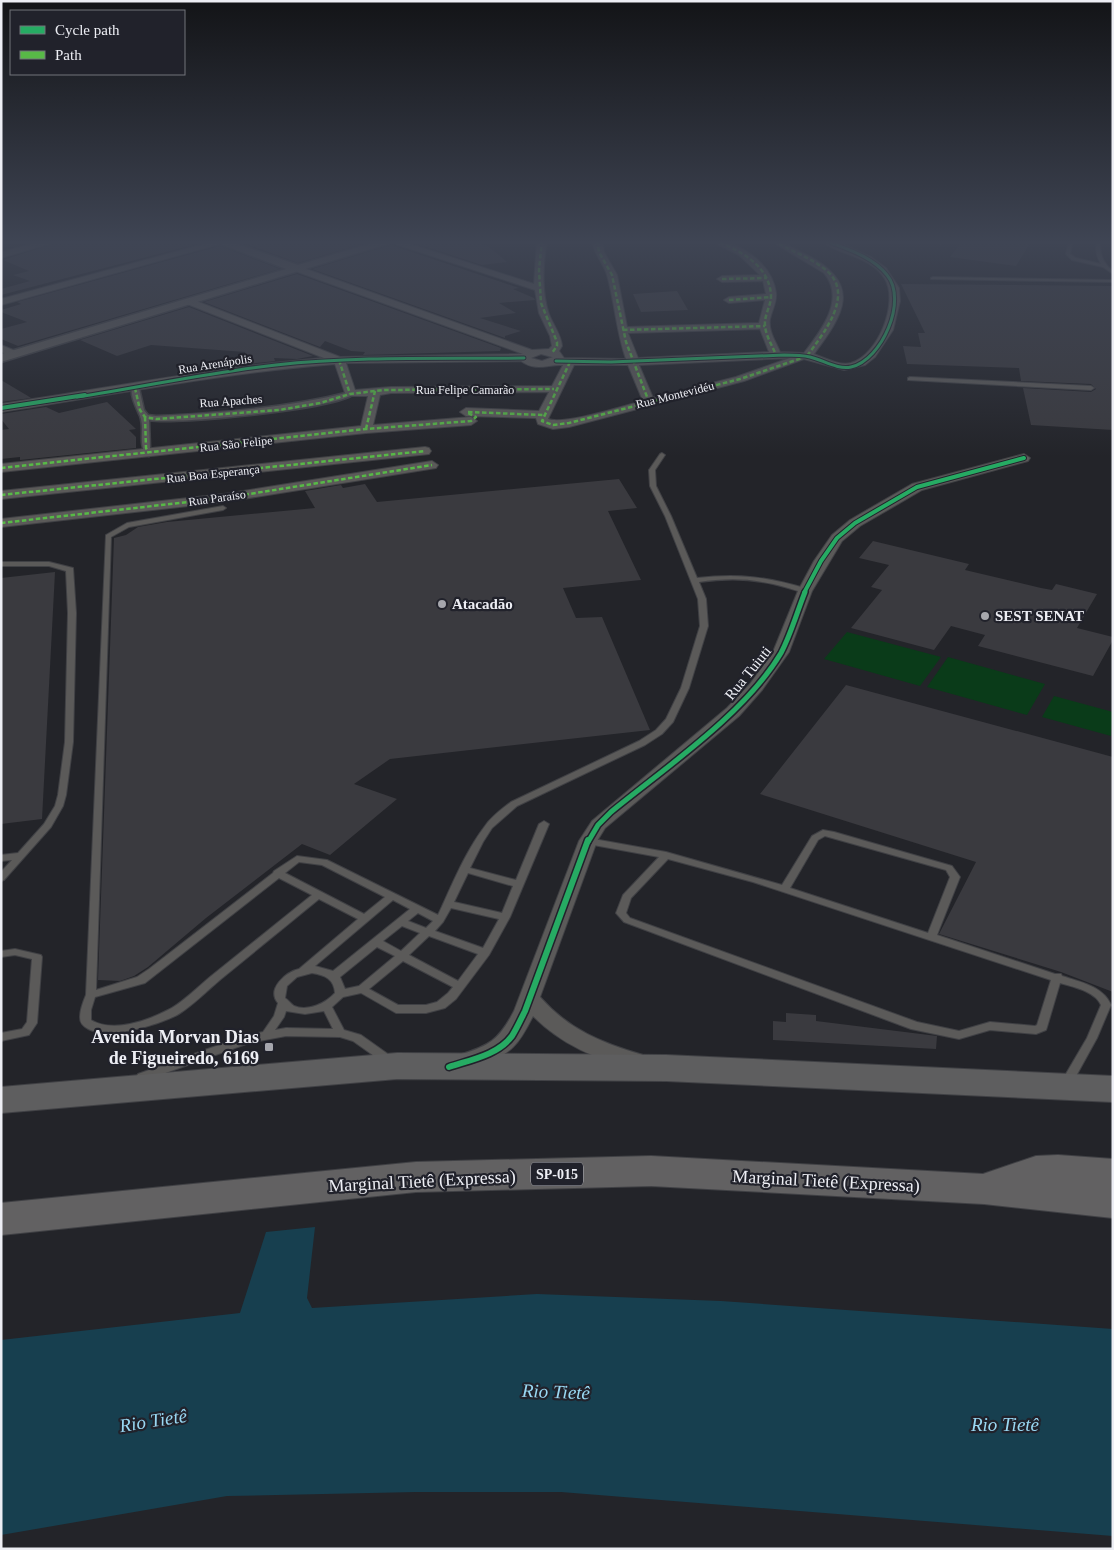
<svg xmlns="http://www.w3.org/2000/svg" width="1114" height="1550" font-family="'Times New Roman',serif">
<rect width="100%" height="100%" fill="#232429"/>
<g fill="#0a3b19">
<polygon points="847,632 941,657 920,686 824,659"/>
<polygon points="948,657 1045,684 1027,715 927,687"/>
<polygon points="1054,696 1113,712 1111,736 1042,717"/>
</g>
<polygon fill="#173f4f" points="315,1227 307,1298 312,1308 537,1294 721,1301 1113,1329 1113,1536 561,1492 416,1492 227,1496 1,1535 1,1340 240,1313 266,1232"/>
<g fill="#3a3a3f">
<polygon points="65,240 208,240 208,241 1,295 1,289 30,281 13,275 29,271 3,260"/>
<polygon points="236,240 375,240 298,263"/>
<polygon points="405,240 470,240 488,246 507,262 482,265"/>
<polygon points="963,240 1032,240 1016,266 950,257"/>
<polygon points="391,245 519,288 513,289 534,298 535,300 499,303 516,313 480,318 521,331 505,336 505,338 312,269"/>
<polygon points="220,246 280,269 18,346 1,339 1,329 27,322 1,312 1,310 21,304 17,302"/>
<polygon points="297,274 501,348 500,351 363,355 365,352 351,351 325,341 320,347 204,302"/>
<polygon points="901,284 1113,286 1113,430 1031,425 1023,388 1091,392 1096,389 1091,384 1021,381 1019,368 907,364 903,346 921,347 918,333 925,333"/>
<polygon points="677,291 688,310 641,312 633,294"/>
<polygon points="189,307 313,356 297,359 274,358 275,361 248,364 245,352 151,345 117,356 80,340"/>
<polygon points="1,380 28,396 31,398 1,402"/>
<polygon points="107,402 136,429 129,430 136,437 136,448 20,460 20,457 1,459 1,430 9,429 1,419 1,414 46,407 59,413"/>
<polygon points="619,479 637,508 608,511 641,580 563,588 576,618 602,617 650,730 390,759 354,784 397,799 330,855 302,844 206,918 148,967 134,976 120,981 98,980 114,538 126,535 138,527 167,522 315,508 305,491 341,485 343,488 365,484 377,502"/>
<polygon points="873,541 969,564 965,570 1041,588 1052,590 1056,584 1097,594 1077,628 1113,637 1113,640 1093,676 978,646 985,635 951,626 934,650 851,628 882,590 871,587 889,565 859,558"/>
<polygon points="55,572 42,819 1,824 1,578"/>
<polygon points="846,685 1113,757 1113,992 1061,972 939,934 976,862 760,794"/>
<polygon points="786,1013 816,1015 816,1021 937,1036 936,1049 773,1040 773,1021 786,1022"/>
</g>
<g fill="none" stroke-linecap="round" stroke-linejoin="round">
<g stroke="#404145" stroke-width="2">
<g id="service">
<polygon points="941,240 946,240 941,244 939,243"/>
<path d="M 1069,240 L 1073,240 L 1070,254 L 1076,258 L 1101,264 C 1096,256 1095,249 1097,240 L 1101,240 C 1099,253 1102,262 1113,271 L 1113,274 L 1103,267 L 1072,260 L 1066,254 Z"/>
<polygon points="933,277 1113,280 1113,282 931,279 931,278"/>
<polygon points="910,377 1091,386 1094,388 1091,390 908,380 908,378"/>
<path d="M 662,453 L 665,455 L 655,470 L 656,486 L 671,516 L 697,578 C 739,573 767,577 808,589 L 808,593 L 805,593 C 791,589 777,584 762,582 C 741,578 720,579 699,582 L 706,599 L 708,626 L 689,688 L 673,722 L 662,734 L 645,745 L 517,806 L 492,828 L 483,842 L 470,868 L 516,880 L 539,824 L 544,821 L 549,824 L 510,917 L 489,955 L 456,999 L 445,1008 L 426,1013 L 396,1013 L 361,993 L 343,997 L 332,1007 L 344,1030 L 361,1035 L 392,1057 L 393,1060 L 392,1063 L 388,1064 L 384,1063 L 353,1041 L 340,1037 L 286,1036 L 249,1043 L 146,1080 L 142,1081 L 138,1080 L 136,1077 L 138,1074 L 244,1036 L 263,1032 L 274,1016 L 278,1003 C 266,989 286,972 299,969 L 358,919 L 319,899 C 286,926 254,952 221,979 C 209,989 190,1008 177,1015 C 158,1025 98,1044 82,1024 C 77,1018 83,1002 86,995 L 106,535 L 127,523 L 223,506 L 226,508 L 223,510 L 129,527 L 111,537 L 96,990 L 137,977 L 149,969 L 273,873 L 274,871 L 297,856 L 327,860 L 438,915 C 452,885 465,852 485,826 C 492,816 502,809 511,802 L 639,741 L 656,730 L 666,719 L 681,688 L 700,626 L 698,599 L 665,516 L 650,486 L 649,470 L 660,454 ZM 299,862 L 322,865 L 385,897 L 364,914 L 285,873 ZM 468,873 L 513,886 L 502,913 L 454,902 ZM 279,878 L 312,895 C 278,922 244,950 210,977 C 198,987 181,1004 168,1010 C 147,1021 113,1033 91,1020 L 91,1010 L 95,997 L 145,983 ZM 393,900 L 410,909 L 333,971 L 315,966 ZM 451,908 L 499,919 L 483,948 L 435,931 L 443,922 ZM 418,913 L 433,921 L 426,928 L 408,921 ZM 402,926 L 420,933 L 401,951 L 383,941 ZM 429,936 L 478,954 L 458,981 L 409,955 ZM 377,947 L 395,956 L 359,986 L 345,989 L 340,977 ZM 403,961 L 453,987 L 448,993 L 437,1002 L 426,1005 L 398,1005 L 369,989 ZM 312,973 C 325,975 334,979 335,993 C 326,1003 308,1012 294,1006 C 291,1004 288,1000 285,998 L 287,986 L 297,977 ZM 286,1011 L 305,1014 L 324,1011 L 333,1029 L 286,1028 L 275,1030 L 284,1017 Z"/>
<polygon points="1,562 49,562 73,568 76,613 73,742 66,795 63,806 51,827 4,880 1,881 1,872 12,860 1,861 1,855 18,853 44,824 55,806 58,795 65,742 68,613 66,571 49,566 1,566"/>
<path d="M 823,830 L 834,832 L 952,866 L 960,877 L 937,935 L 1055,974 L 1061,974 L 1062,976 C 1080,982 1103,986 1111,1005 L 1097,1038 L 1070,1087 L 1066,1088 L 1062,1087 L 1060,1084 L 1087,1038 L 1101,1005 C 1095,991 1073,987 1060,983 L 1047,1027 L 1046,1030 L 1036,1034 L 990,1030 L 959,1039 L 911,1029 L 624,922 L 616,913 L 623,895 L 659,857 L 588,844 L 583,841 L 588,838 L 666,852 L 782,885 L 812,836 ZM 825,836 L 946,870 L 950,877 L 928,933 L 790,888 L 818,840 ZM 668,859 L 753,882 L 1051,980 L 1037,1025 L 1035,1026 L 990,1022 L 959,1031 L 917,1022 L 630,918 L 626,913 L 631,898 Z"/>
<polygon points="15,949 41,955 42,957 37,1023 29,1035 1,1041 1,1033 22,1029 27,1022 32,959 15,955 1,957 1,951"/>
</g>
</g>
<g stroke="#404145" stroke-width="3">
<path id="pedestrian" d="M 132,386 L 139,388 L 144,410 L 148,415 L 156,416 C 222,413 286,408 350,392 L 354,394 C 334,409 177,425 149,420 L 150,448 L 153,453 L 149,456 L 146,455 C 138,443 145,429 140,416 C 136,407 130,396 132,386 Z"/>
</g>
<g stroke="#404145" stroke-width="2">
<g id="minor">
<polygon points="47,240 63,240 1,258 1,252"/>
<polygon points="219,240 234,240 1,305 1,299"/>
<path d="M 398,240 L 534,284 L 537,240 L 547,240 C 543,264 541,291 549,314 C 553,325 561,334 562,346 L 559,351 L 564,358 L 626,359 C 616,331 615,303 607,275 C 603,262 594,255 592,240 L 602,240 L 604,252 L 617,275 L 627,327 L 759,323 L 765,300 L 729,303 L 724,300 L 729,297 L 766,294 L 763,281 L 722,282 L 717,279 L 722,276 L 760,275 L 739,255 L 709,240 C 737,240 772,262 776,293 C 777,302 772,310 770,319 C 768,331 776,342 780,352 L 804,353 C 821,331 846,299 824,273 L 769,240 C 783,240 794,249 807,255 C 863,284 844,314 814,354 C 825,358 839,366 851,363 C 878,355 899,303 885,279 C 871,255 838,256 820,240 L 833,240 L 871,257 L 886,268 L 899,288 L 900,301 L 893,330 L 875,357 L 865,365 L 844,370 L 804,359 L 744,381 L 569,427 L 553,429 L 538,424 L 536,418 L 466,416 L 460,412 L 466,408 L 539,411 L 549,392 L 391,393 L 380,395 L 373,425 L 471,417 L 477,421 L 471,425 L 366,433 L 1,472 L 1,464 L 361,426 L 368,396 L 346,396 L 335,364 C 223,373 113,395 1,412 L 1,404 C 109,388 215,367 324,358 L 187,304 L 186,302 L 191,299 L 340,357 L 523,354 L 295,271 L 295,267 L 298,266 L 532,350 L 549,349 L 552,346 L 550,336 L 539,313 L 535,290 L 386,241 ZM 760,329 L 769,352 L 638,358 L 628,333 ZM 541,354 L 552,357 L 553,357 L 542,361 L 531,358 ZM 790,358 L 736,377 L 653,398 L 639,365 ZM 521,361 C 536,372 548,364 563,365 L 552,386 L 391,387 L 355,390 L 346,363 ZM 574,365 L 628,365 L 643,401 C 623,406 565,425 548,419 Z"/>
<polygon points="1,345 18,352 19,354 14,357 1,352"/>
<polygon points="425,447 429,448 431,451 429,454 1,499 1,491"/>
<path d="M 1024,454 L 1030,458 L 1028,461 L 922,490 L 860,526 L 842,541 L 812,591 L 789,652 L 762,690 L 739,716 L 605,828 L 597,841 L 540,997 C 569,1030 602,1043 643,1055 L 646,1061 L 643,1067 L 635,1069 C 596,1059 562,1045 533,1016 C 519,1044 511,1055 481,1064 C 472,1067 467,1069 458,1067 L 455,1061 L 458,1055 C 489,1046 499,1040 514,1011 L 579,841 L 592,821 L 727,708 L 750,684 L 773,652 L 798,591 L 814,561 L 832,535 L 850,520 L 912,484 Z"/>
<polygon points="432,461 438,465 436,468 224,502 1,527 1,519 224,494"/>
</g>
</g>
<g stroke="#404145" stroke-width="3">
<polygon id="tertiary" points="210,240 226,240 298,265 382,240 400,240 1,362 1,354 286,269"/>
</g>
<g stroke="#404145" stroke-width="2">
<polygon id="trunk" points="397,1053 666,1055 1113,1076 1113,1102 666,1081 397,1079 1,1113 1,1087"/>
</g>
<g stroke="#404145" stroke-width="2">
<polygon id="motorway" points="1058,1155 1113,1159 1113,1218 984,1204 651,1186 416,1192 1,1235 1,1203 416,1162 651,1156 983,1174 1036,1156"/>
</g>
<use href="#service" fill="#5b5a59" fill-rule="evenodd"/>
<use href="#pedestrian" fill="#5b5a59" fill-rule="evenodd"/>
<use href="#minor" fill="#5b5a59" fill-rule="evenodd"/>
<use href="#tertiary" fill="#5b5a59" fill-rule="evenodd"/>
<use href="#trunk" fill="#5e5e5f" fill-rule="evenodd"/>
<use href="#motorway" fill="#626162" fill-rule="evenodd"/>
<g stroke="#58b947" stroke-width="2.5" stroke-dasharray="4.5 2.5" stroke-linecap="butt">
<polyline points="542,240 539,270 541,303 557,342 557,346 552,353"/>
<polyline points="597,240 599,252 612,275 626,342 649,402"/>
<path d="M 713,240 C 738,249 770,265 771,296 C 771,306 764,315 765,326 C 766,336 772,345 776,355"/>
<path d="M 773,240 C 790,251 812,258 827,271 C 855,295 823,334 807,356"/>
<polyline points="722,279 767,278"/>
<polyline points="729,300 771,297"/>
<polyline points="623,330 765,326"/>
<polyline points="339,360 350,394"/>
<polyline points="570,362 542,421 553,425 569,423 740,379 802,358"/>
<polyline points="135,388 140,410 145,417 156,419 279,410 320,403 350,394 383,390 554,389"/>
<polyline points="468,412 543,415"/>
<polyline points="145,417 146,448 149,453"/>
<polyline points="366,429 375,391"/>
<polyline points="1,468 366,429 471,421 476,417 466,412"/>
<polyline points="1,495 425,451"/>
<polyline points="1,523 224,498 432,465"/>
</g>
<g stroke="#21222b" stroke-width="5">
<g id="cycleway-far3">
<path d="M 556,361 L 611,362 L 784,355 C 792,355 802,355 810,357 C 823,360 838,370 851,367 C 882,360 908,300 887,275 C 872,256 846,249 824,240"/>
<path d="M 77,397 C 144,387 209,372 276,365 C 358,356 442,359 524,358"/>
</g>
</g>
<g stroke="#21222b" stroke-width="6">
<g id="cycleway-far2">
<polyline points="1,408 85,395"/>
<polyline points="804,593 821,561 837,538 855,523 917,487 1024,458"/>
</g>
</g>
<g stroke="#21222b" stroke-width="8">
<path id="cycleway-far1" d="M 588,842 L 598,825 L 611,812 C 666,767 745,714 781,653 C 791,634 797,612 805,592"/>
</g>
<g stroke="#21222b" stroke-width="9">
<path id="cycleway" d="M 449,1067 C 470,1060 498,1055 512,1036 C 517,1028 521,1019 525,1011 L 588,840"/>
</g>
<use href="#cycleway-far3" stroke="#26ab63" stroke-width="3"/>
<use href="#cycleway-far2" stroke="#26ab63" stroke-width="4"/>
<use href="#cycleway-far1" stroke="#26ab63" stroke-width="5"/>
<use href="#cycleway" stroke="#26ab63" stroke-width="6"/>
</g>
<linearGradient id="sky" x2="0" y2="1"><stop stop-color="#131417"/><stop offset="0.53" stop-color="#3f4554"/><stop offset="1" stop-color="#3f4554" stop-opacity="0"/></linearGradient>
<rect width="1114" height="457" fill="url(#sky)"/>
<g fill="#a6a7ad" stroke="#21222b" stroke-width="2">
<circle cx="442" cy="604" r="5"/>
<circle cx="985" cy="616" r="5"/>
<rect x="264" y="1042" width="10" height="10" rx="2.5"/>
</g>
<g text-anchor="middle" stroke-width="4.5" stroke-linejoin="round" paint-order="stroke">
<g font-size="12" fill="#edeef4" stroke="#21222b">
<text transform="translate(215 364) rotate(-9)" y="4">Rua Arenápolis</text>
<text x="465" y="394">Rua Felipe Camarão</text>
<text transform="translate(675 395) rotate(-14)" y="4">Rua Montevidéu</text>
<text transform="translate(231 401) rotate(-4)" y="4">Rua Apaches</text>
<text transform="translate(236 444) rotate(-6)" y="4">Rua São Felipe</text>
<text transform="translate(213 474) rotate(-6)" y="4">Rua Boa Esperança</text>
<text transform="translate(217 498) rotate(-8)" y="4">Rua Paraíso</text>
</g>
<rect fill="#21222b" stroke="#b0b1b8" stroke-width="1" x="531" y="1162.5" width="52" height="23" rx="4"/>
<g font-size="14" font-weight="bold" fill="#edeef4">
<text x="557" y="1179">SP-015</text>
</g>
<g font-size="15" font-weight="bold" fill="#edeef4" stroke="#21222b" text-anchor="start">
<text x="452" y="609">Atacadão</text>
<text x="995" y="621">SEST SENAT</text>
</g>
<g font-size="15" fill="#edeef4" stroke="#21222b">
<text transform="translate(748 673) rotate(-51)" y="5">Rua Tuiuti</text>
</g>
<g font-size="18" font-weight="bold" fill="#edeef4" stroke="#21222b" text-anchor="end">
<text x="259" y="1043">Avenida Morvan Dias<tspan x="259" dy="21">de Figueiredo, 6169</tspan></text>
</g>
<g font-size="18" fill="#edeef4" stroke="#21222b">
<text transform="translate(422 1181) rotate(-3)" y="6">Marginal Tietê (Expressa)</text>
<text transform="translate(826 1181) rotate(3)" y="6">Marginal Tietê (Expressa)</text>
</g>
<g font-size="19" font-style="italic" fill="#99d8f3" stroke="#21222b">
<text transform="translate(556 1391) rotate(2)" y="7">Rio Tietê</text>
<text transform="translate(153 1420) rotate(-9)" y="7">Rio Tietê</text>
<text x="1005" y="1431">Rio Tietê</text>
</g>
</g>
<rect width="1114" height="1550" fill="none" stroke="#edeef4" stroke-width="5"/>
<rect x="10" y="10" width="175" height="65" fill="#21222b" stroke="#73747b"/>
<rect x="20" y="26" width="25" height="8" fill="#26ab63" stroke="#73747b"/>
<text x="55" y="35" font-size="15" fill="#edeef4">Cycle path</text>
<rect x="20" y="51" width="25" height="8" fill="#58b947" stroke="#73747b"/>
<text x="55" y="60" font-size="15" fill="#edeef4">Path</text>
</svg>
